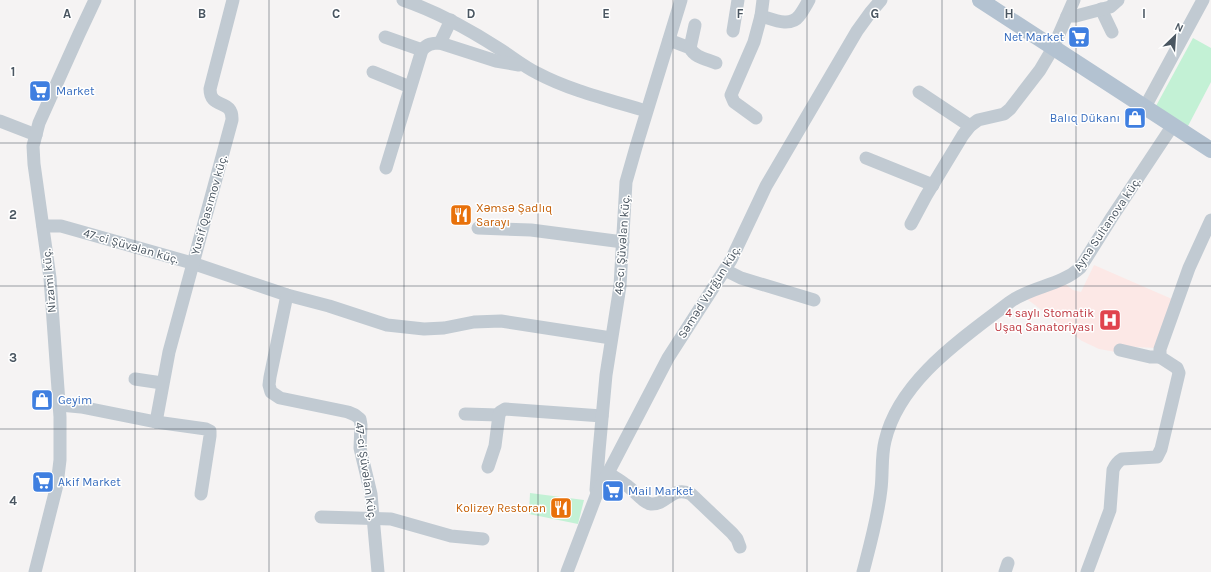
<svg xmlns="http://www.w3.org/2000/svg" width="1211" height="572" font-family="Karla,sans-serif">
<rect width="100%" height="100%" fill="#f5f3f3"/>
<polygon fill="#fce8e6" points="1094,265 1172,299 1156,348 1117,346 1116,352 1099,349 1082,341 1027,299 1065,284 1073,290 1081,292"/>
<g fill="#c3f1d5">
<polygon points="1193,38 1211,48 1211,82 1188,126 1156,106"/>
<polygon points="530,493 584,500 578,524 529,514"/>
</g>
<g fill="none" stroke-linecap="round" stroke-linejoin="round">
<g stroke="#c1cad2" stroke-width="13">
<path d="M 403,0 C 438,12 467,28 498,48 C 511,56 523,66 537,73 C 571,91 610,100 646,111"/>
<polyline points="1101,9 1112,32"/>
<path d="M 761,16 C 772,19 790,28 799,16 C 803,11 806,5 809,0"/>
<polyline points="1067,16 1076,16 1110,7 1118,0"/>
<polyline points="733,31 738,0"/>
<polyline points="385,37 422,50"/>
<path d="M 669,40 L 690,48 C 695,58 707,59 716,63"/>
<polyline points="440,43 451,20"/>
<polyline points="690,48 695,25"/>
<polyline points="373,72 410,87"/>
<polyline points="919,92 970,126"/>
<polyline points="1145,107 1203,0"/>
<polyline points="756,118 734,102 731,95 754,42 761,16 763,0"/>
<polyline points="0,121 36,135"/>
<polyline points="866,158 933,185"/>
<path d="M 386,168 L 422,50 C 427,44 432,43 440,43 L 496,61 L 519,65"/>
<polyline points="911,224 926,196 963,135 970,126 978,120 1004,114 1010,109 1040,70 1053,48 1074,0"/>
<polyline points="43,226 61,226 192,263 287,295 329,306 387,325 424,329 444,328 474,322 501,321 611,338"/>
<polyline points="478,228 531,230 623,242"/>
<polyline points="725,270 741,278 814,300"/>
<polyline points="287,295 270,377 269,385 271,392 280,398 348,412 355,415 360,419 361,425 360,448 371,494 378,572"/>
<polyline points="1120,350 1150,357 1160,357"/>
<polyline points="135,379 162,383"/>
<polyline points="60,405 81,407 156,422 206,429 210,431 210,436 201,494"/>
<polyline points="465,414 499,415"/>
<path d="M 156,422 L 169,352 L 232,120 C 233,98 210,110 210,89 L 233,0"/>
<polyline points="488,467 495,446 499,415 500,412 505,409 602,416"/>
<path d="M 608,473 C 614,477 620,480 626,485 C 633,489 643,503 651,504 C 667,505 672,485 691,494 L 732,533 L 737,539 L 740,547"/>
<polyline points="596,490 599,451 606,375 620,286 626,182 636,147 681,0"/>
<polyline points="321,517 391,519 451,536 483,539"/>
<polyline points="35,572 57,485 60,460 60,417 50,278 34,164 33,146 39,123 79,34 95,0"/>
<polyline points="567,572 596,496 668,358 731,260 766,186 857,31 870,13 881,0"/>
<path d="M 863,572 C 870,545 878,517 881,489 C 883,473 881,457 885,441 C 899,380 963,338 1010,302 C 1032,286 1060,286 1080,268 L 1112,217 L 1173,125"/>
<polyline points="1005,572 1008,563"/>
<path d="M 1087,572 L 1110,510 L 1113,470 C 1115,465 1117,462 1122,459 L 1157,457 L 1161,449 L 1179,373 L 1177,368 L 1160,357 L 1160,349 L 1189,268 L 1211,220"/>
</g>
<polyline stroke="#b3c2d1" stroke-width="16" points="980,0 1211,150"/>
</g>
<path fill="none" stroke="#4a5661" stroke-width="1" stroke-opacity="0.55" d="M 135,0 L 135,572M 269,0 L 269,572M 404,0 L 404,572M 538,0 L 538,572M 673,0 L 673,572M 807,0 L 807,572M 942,0 L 942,572M 1076,0 L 1076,572M 0,143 L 1211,143M 0,286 L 1211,286M 0,429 L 1211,429"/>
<defs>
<g id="supermarket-square" transform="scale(1.15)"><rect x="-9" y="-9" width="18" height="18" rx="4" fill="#3f7fe0" stroke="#fff"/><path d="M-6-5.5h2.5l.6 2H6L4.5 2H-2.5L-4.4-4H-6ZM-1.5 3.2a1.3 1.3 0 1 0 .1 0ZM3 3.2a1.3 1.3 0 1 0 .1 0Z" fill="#fff"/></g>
<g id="shop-square" transform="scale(1.15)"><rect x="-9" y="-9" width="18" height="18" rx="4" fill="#3f7fe0" stroke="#fff"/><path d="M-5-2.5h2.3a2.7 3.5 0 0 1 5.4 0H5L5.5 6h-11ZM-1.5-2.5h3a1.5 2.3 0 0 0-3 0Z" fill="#fff"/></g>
<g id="restaurant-square" transform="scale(1.15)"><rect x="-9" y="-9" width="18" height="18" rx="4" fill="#e8710a" stroke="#fff"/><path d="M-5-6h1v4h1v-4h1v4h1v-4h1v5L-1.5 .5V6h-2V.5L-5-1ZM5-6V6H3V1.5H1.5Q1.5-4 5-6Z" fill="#fff"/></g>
<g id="hospital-square" transform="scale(1.15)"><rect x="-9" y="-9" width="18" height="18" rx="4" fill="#e0444e" stroke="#fff"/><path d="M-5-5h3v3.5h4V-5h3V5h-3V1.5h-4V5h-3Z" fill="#fff"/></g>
</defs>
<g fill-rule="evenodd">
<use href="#supermarket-square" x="1079" y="37"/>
<use href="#supermarket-square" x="40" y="91"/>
<use href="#shop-square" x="1135" y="118"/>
<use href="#restaurant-square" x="461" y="215"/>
<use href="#hospital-square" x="1110" y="320"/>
<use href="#shop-square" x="42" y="400"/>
<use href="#supermarket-square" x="43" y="482"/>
<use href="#supermarket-square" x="613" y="491"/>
<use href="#restaurant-square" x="561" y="508"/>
</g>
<g text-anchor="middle" stroke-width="3" stroke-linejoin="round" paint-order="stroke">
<g font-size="12" fill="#366cbe" stroke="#fff" text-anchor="start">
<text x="1064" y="41" text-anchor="end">Net Market</text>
<text x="56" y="95">Market</text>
<text x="1120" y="122" text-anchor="end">Balıq Dükanı</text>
<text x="58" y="404">Geyim</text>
<text x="58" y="486">Akif Market</text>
<text x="628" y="495">Mail Market</text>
</g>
<g font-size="12" fill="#4a5661" stroke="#fff">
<text transform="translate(209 205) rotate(-74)" y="4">Yusif Qasımov küç.</text>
<text transform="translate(1107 224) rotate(-56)" y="4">Ayna Sultanova küç.</text>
<text transform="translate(622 245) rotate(-86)" y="4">46-cı Şüvəlan küç.</text>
<text transform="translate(131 246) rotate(16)" y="4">47-ci Şüvəlan küç.</text>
<text transform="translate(49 281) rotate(-95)" y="4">Nizami küç.</text>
<text transform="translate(709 292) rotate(-58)" y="4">Səməd Vurğun küç.</text>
<text transform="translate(366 471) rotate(82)" y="4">47-ci Şüvəlan küç.</text>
</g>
<g font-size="12" fill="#c56008" stroke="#fff" text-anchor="start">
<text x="476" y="212">Xəmsə Şadlıq<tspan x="476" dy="14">Sarayı</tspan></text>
<text x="546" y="512" text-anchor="end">Kolizey Restoran</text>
</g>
<g font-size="12" fill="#be3a42" stroke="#fff" text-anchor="end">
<text x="1094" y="317">4 saylı Stomatik<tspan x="1094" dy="14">Uşaq Sanatoriyası</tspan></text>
</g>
</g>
<g font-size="13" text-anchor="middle" font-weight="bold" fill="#4a5661" stroke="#fff" stroke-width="3" stroke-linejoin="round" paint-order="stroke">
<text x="67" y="18">A</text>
<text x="202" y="18">B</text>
<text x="336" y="18">C</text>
<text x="471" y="18">D</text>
<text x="606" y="18">E</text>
<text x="740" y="18">F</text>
<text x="875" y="18">G</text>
<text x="1009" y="18">H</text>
<text x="1144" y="18">I</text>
<text x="13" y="76">1</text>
<text x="13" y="219">2</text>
<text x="13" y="362">3</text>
<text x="13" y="505">4</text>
</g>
<g transform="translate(1175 36) rotate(25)" stroke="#ffffff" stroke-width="3" paint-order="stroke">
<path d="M0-3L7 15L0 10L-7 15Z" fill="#4a5661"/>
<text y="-6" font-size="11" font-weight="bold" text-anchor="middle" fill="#4a5661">N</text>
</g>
</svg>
